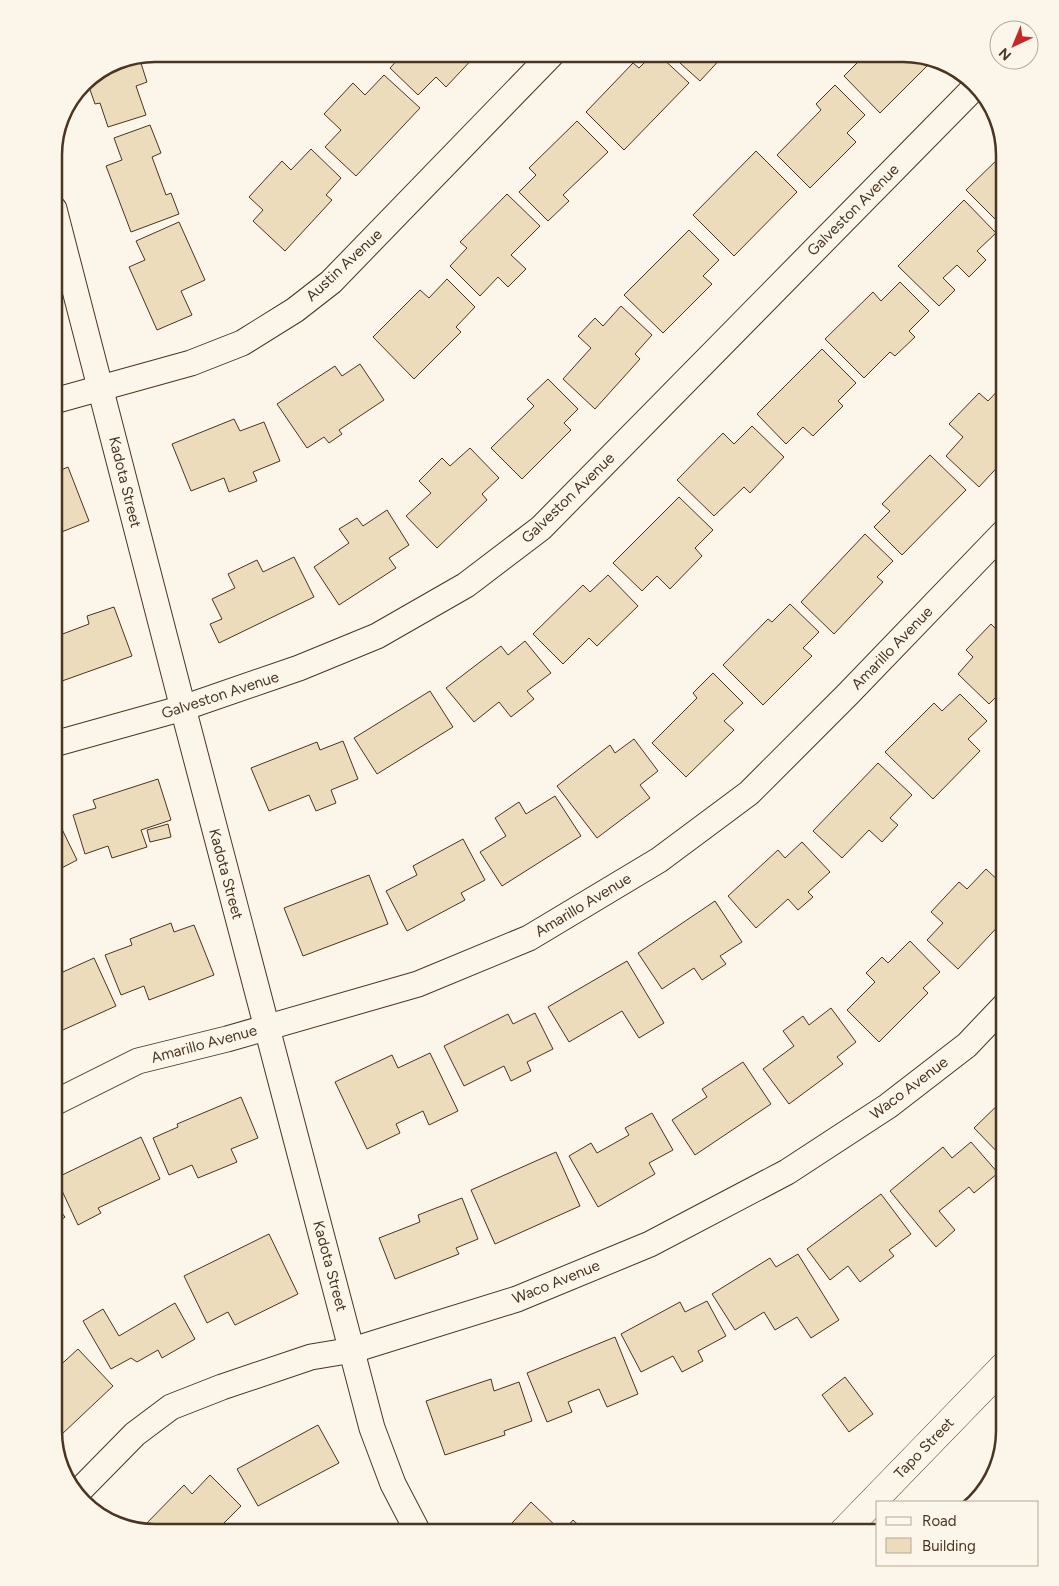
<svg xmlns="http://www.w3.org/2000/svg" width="1059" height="1586" font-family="Figtree,sans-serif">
<rect width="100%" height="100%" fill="#fbf6e9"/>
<g fill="#ecdcbc" stroke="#4a3520">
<polygon points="403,54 477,54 446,87 436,77 418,95 390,68"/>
<polygon points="653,54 658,54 689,83 624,150 586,112 633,63 639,68"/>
<polygon points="670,54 725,54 700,81"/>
<polygon points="866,54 909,54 921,58 928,65 880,113 844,76"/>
<polygon points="139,57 147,82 136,86 146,115 108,127 100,103 95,104 87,81 117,61"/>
<polygon points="384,75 420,108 356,176 325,147 341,130 324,114 353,83 365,95"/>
<polygon points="835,85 865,115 847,133 856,142 810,188 777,155 821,110 816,104"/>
<polygon points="577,121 608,152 563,195 569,201 548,221 519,192 536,175 529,168"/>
<polygon points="150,125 161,153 152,157 166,195 171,193 179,214 131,232 106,166 122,160 114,138"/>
<polygon points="311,149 341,178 326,195 332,200 285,251 253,221 263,210 249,197 282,161 291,170"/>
<polygon points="756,151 797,192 734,256 693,215"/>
<polygon points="1004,153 1005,213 997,221 966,190"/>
<polygon points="507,194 540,226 511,255 526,269 508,287 498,277 480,296 450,266 467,248 460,242"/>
<polygon points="964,200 996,233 977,251 986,260 969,277 957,265 943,278 955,290 939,306 898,266"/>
<polygon points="179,222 205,280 181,291 192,315 157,330 129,267 145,260 136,241"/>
<polygon points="689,230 719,260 703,276 712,284 663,333 624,295"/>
<polygon points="447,279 475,307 456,327 461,332 414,379 373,337 420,290 429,298"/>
<polygon points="900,282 929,311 909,331 915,337 895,356 890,352 864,378 825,339 873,292 881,301"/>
<polygon points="621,306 652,335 635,354 640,359 595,409 563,379 591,348 578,336 595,318 603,326"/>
<polygon points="822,349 856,383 838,401 843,406 813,436 803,427 786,444 757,414"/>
<polygon points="360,364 384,400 339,430 342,434 329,443 324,437 307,448 277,404 335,366 342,376"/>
<polygon points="548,379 578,409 564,423 571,430 522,479 491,448 534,406 527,399"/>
<polygon points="1004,384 1005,385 1005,459 979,487 946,456 963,437 949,424 979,393 988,401"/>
<polygon points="234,419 240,431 264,422 280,461 253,472 257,481 229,492 224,478 191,491 172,444"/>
<polygon points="752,426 784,457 750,493 744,487 714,516 677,480 723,433 734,444"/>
<polygon points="470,448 499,478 482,494 487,500 437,548 406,516 431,493 419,481 442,458 450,466"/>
<polygon points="930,455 966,490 902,555 874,527 890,511 882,504"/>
<polygon points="68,467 89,521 54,535 54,473"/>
<polygon points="679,497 713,530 695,548 702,556 670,589 657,576 642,591 613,563"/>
<polygon points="387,510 409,545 389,558 396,568 339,605 314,567 349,543 339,529 357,518 363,526"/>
<polygon points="865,534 893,561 877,577 883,582 834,634 801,602"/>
<polygon points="294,557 314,597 219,643 210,624 222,619 212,599 235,588 228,574 257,560 263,572"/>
<polygon points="608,575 638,606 597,646 589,638 563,664 533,634 583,585 590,592"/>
<polygon points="790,604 819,632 803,648 812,656 763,705 723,665 768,619 772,622"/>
<polygon points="114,607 132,656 62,681 57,668 54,669 54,619 60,635 89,624 87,616"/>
<polygon points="991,624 1003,636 1005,633 1005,694 1002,691 989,704 958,674 973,657 966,650"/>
<polygon points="525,641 551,673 527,691 534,699 511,717 499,702 474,722 446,688 501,646 508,655"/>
<polygon points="713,673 743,703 724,721 734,730 686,777 652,743 697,698 693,693"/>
<polygon points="430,691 453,727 377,774 354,738"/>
<polygon points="960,694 987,721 968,739 980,751 933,799 885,752 934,703 942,711"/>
<polygon points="634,739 658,771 640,785 650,798 597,838 557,786 610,745 615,753"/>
<polygon points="343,741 358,779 331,790 336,803 316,811 309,795 269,811 251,768 317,742 320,750"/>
<polygon points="878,763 912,795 890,818 898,825 882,842 869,830 842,858 813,831"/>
<polygon points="158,779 171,820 141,830 147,847 112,858 108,846 85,854 73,815 96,808 93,800"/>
<polygon points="555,796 581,836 502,886 480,852 506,836 495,818 519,802 526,814"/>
<polygon points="59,823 77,860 54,872 54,826"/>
<polygon points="168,824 171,837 150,842 147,830"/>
<polygon points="463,839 485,880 461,893 465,900 407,931 386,891 417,875 413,866"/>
<polygon points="802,842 830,872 808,892 813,897 798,910 788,899 756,928 728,896 778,850 785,858"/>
<polygon points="986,869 1005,887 1005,919 958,969 927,940 943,923 931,912 959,882 967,889"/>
<polygon points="369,875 388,924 303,956 284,908"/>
<polygon points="715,901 742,942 720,956 726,964 702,980 694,968 662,989 638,953"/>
<polygon points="171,923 174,932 194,925 214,975 149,1000 144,986 121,995 105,955 132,945 130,939"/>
<polygon points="910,941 940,972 923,988 928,993 879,1042 847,1010 875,982 866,973 882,957 888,963"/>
<polygon points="94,958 116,1006 54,1034 54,976"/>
<polygon points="627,961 664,1023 639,1038 622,1011 569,1042 548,1007"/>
<polygon points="831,1008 856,1042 837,1057 843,1064 789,1104 763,1069 794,1046 783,1031 803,1016 809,1025"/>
<polygon points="535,1013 553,1049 527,1062 531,1071 511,1081 504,1066 464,1086 444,1046 508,1014 513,1024"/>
<polygon points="430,1053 458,1111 429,1125 423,1111 396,1124 400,1133 367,1149 335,1082 392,1055 398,1068"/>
<polygon points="743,1062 771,1104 695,1155 672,1120 707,1097 702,1089"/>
<polygon points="241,1097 258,1138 231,1149 237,1162 198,1178 192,1165 169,1175 153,1138 178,1127 177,1124"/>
<polygon points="1005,1098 1005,1160 974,1128"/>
<polygon points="652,1113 673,1150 649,1163 655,1174 598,1207 569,1156 591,1143 597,1153 629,1135 625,1128"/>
<polygon points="141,1137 160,1179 98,1208 101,1213 78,1225 56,1178"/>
<polygon points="971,1142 998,1173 974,1193 969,1187 939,1211 955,1230 936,1247 890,1191 943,1147 952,1158"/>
<polygon points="556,1152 580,1206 495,1244 471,1190"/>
<polygon points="881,1194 911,1234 889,1250 894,1256 860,1282 848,1266 830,1280 807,1249"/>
<polygon points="462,1198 478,1239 456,1248 459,1254 395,1279 379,1238 420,1222 418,1215"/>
<polygon points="54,1203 65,1217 54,1226"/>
<polygon points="269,1234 298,1294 235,1325 228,1312 207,1323 184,1276"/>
<polygon points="798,1254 839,1320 811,1338 797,1317 775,1330 764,1312 735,1330 712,1294 770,1258 776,1267"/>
<polygon points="707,1301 726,1336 698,1351 703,1361 682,1372 673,1356 641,1372 621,1334 680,1302 685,1312"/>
<polygon points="175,1303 195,1339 162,1358 158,1350 137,1362 131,1358 111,1369 83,1321 103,1309 119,1336"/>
<polygon points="615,1337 638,1394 607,1407 599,1389 568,1402 572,1412 547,1422 527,1373"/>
<polygon points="78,1349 113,1386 61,1435 54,1427 54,1371"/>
<polygon points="845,1377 873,1414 849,1432 822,1395"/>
<polygon points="491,1379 494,1391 519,1382 532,1421 504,1431 505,1435 445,1455 426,1401"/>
<polygon points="318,1425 339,1463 258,1506 237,1469"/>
<polygon points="210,1475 241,1506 215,1532 150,1532 141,1529 184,1485 192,1494"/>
<polygon points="531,1502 562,1532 573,1520 586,1532 504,1532"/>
</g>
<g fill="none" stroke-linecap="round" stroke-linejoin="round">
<g stroke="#4a3520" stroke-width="27">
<g id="street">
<polyline points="54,209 183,708 372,1428 393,1484 418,1532"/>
<polyline points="54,401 191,363 242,343 295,310 331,282 552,54"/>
<polyline points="54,744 183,708 299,668 377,636 466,585 541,528 975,87"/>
<polyline points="54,1103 138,1061 227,1039 418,984 529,938 659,860 749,793 848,694 1005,531"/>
<polyline points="78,1492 135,1434 171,1407 222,1387 311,1357 353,1350 517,1299 650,1244 787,1172 888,1106 967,1045 1005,1005"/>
</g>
</g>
<g stroke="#4a3520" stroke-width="29">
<polyline id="secondary" points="843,1532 1005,1365"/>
</g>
<use href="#street" stroke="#fbf6e9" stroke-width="25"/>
<use href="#secondary" stroke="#fbf6e9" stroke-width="28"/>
</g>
<g text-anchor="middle" stroke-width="4" stroke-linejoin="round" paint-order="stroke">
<g font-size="15" fill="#4a3520" stroke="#fbf6e9">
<text transform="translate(853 210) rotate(-45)" y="5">Galveston Avenue</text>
<text transform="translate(344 265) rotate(-43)" y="5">Austin Avenue</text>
<text transform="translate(125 482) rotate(76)" y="5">Kadota Street</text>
<text transform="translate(568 498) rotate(-44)" y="5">Galveston Avenue</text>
<text transform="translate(892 648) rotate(-46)" y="5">Amarillo Avenue</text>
<text transform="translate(220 695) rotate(-18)" y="5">Galveston Avenue</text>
<text transform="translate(226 874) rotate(75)" y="5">Kadota Street</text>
<text transform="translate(583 905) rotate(-31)" y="5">Amarillo Avenue</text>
<text transform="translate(204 1044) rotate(-15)" y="5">Amarillo Avenue</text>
<text transform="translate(909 1088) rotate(-37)" y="5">Waco Avenue</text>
<text transform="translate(330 1266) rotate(75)" y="5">Kadota Street</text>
<text transform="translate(556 1282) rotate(-22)" y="5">Waco Avenue</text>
<text transform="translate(924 1448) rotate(-46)" y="5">Tapo Street</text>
</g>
</g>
<path d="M0 0H1059V1586H0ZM155 62H903A93 93 0 0 1 996 155V1431A93 93 0 0 1 903 1524H155A93 93 0 0 1 62 1431V155A93 93 0 0 1 155 62Z" fill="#fbf6e9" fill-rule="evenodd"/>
<path fill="none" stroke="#4a3520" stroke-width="2.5" d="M155 62H903A93 93 0 0 1 996 155V1431A93 93 0 0 1 903 1524H155A93 93 0 0 1 62 1431V155A93 93 0 0 1 155 62Z"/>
<rect x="876" y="1501" width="162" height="65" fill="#fbf6e9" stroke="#b4a999"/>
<rect x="886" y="1517" width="25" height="8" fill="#fbf6e9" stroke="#b4a999"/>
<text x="922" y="1526" font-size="15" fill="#4a3520">Road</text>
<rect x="886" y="1538" width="25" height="15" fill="#ecdcbc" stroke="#b4a999"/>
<text x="922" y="1551" font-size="15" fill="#4a3520">Building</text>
<g transform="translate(1014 45) rotate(224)"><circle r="24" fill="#fbf6e9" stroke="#b4a999"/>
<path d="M0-4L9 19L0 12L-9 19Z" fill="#c62828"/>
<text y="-8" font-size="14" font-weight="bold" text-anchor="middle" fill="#4a3520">N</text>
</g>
</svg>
